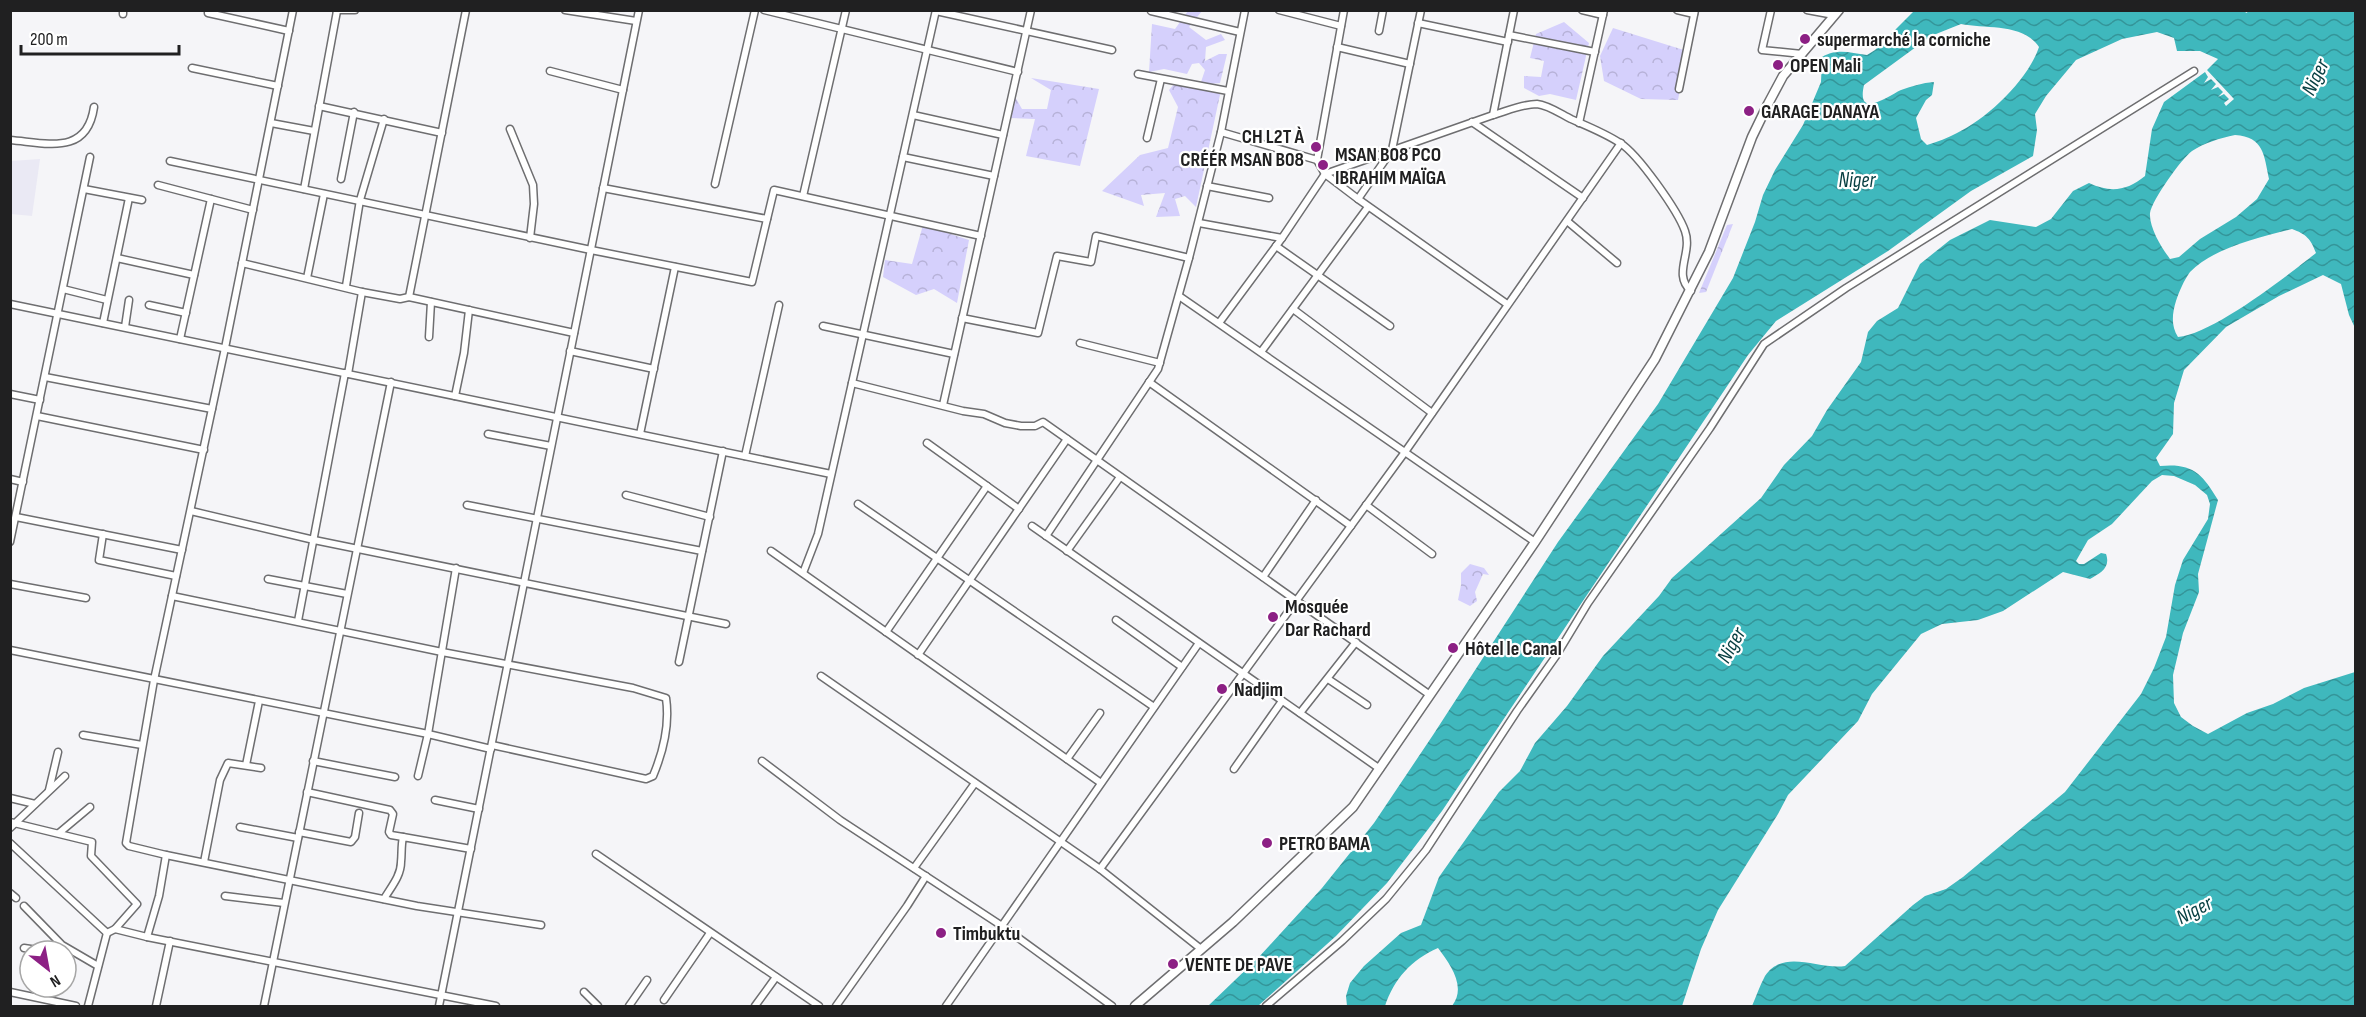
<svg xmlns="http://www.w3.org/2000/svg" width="2366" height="1017" font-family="'Sofia Sans Condensed',sans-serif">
<defs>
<pattern id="forest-crowns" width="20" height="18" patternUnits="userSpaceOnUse" patternTransform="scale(1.5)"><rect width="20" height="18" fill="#d5d0fc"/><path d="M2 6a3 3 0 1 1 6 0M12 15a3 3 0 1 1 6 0" fill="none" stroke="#b7b2d8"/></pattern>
<pattern id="water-waves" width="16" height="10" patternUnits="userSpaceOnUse" patternTransform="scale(1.5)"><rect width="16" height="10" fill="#3fb8bd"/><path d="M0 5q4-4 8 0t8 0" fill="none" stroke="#349599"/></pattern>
</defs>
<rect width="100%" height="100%" fill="#f5f5f8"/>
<polygon fill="#eae9f4" points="40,159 32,216 11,214 11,161"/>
<g fill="url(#forest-crowns)">
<polygon points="1188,11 1202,11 1189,27 1206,40 1221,34 1225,40 1206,47 1205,61 1219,54 1227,54 1220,83 1200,85 1205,70 1199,63 1192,64 1187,74 1164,69 1149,72 1152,24 1175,29"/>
<polygon points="1564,22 1589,43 1576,100 1550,94 1539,96 1524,88 1524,76 1541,77 1544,61 1530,58 1536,34"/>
<polygon points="1613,28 1687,51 1678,100 1641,99 1604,81 1600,56"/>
<polygon points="1031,78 1099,89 1080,166 1026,156 1035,119 1009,118 1014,95 1022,109 1047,109 1051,90"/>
<polygon points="1176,82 1221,90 1196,207 1185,196 1175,199 1180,216 1156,217 1165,193 1141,195 1144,206 1102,191 1140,155 1168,148 1178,107 1169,90"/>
<polygon points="1733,224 1706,292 1699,293 1727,225"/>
<polygon points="923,225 969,240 957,303 934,289 916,295 883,277 885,260 912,264"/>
<polygon points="1470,564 1484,568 1489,575 1483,574 1475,592 1477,601 1470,606 1458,600 1461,585 1461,573"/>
</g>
<path fill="url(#water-waves)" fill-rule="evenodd" d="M 2243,11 L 2247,13 L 2248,10 L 2355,11 L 2355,328 L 2349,315 L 2341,284 L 2323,275 L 2279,296 L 2226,327 L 2184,370 L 2174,403 L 2173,434 L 2156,458 L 2160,466 C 2192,463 2202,473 2218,500 L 2198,574 L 2199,592 L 2183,633 L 2173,675 L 2174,703 L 2181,717 L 2193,726 L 2208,734 L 2247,713 L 2273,704 L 2304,688 L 2355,672 L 2355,1006 L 1752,1006 C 1756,997 1760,985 1765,976 C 1784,948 1818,970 1845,966 L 1913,905 L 1925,896 L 1946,889 L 1963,877 L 2065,792 L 2141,694 L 2154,668 L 2166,637 L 2175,585 L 2183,560 L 2208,519 L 2210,504 L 2207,495 L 2195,485 L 2174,476 L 2162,475 L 2152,481 L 2112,524 L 2088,540 L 2076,561 L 2079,564 L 2084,564 L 2101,553 L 2106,554 C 2111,568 2100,573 2090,579 L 2063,572 L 2003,611 L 1978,620 L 1942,624 L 1921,634 L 1872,694 L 1858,721 L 1788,795 L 1778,814 L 1718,910 L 1701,949 L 1682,1006 L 1452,1006 C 1467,987 1450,964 1438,948 C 1411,960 1394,979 1385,1006 L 1347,1006 L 1346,996 L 1350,983 L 1364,966 L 1401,933 L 1421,925 L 1439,877 L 1499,792 L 1520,771 L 1535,743 L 1567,706 L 1603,656 L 1659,596 L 1672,578 L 1761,498 L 1784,465 L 1812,436 L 1827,410 L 1861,362 L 1868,332 L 1877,321 L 1898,308 L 1920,264 L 1950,240 L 1990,220 L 2036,227 L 2051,219 L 2073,191 L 2089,183 C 2110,193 2127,191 2145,176 L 2152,129 L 2164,102 L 2205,72 L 2208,77 L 2204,83 L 2211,79 L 2216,84 L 2211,90 L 2218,87 L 2223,92 L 2218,97 L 2224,94 L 2229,99 L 2224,103 L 2226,106 L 2234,99 L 2207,70 L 2218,59 L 2200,51 L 2177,51 L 2174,38 L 2157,32 L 2122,39 L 2076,60 L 2046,96 L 2035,114 L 2037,130 L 2033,156 L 1971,191 L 1888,251 L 1776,321 L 1748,355 L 1442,811 L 1387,883 L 1336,936 L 1258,1006 L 1208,1006 L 1258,958 L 1322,888 L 1374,823 L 1433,735 L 1558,542 L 1658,404 L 1733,278 L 1755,222 L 1763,195 L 1775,170 L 1803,125 L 1821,82 L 1822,57 C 1838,48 1850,53 1867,55 L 1875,50 L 1914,11 ZM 1961,24 C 1986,29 2023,23 2039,47 C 2028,80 1988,118 1957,133 C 1948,138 1937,142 1927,145 L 1921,139 L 1916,118 L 1926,100 L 1932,95 L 1934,82 C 1922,83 1912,86 1901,90 C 1888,96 1856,120 1864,85 L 1931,36 ZM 2235,135 C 2264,137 2264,155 2269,179 L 2257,199 L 2236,217 L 2200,239 L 2179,257 L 2170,259 C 2162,248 2149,228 2150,213 C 2152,200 2182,158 2192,151 C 2204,143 2220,138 2235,135 ZM 2292,229 C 2306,234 2311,239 2316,253 C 2287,276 2213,334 2178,337 C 2171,326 2172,314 2176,301 C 2179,292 2184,280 2190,272 C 2213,248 2260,237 2292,229 Z"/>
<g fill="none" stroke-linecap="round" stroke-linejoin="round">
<g stroke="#6e6e70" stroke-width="9">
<g id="street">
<polyline points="293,10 225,348 154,680 126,843 129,846 166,855 417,906 541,925"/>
<polyline points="336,10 355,10"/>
<polyline points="565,10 636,21"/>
<polyline points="764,10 1018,72"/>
<polyline points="1279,10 1341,26"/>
<polyline points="1344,10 1317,160 1325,174 1358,199 1507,304"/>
<polyline points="1582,10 1603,15"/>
<polyline points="1677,10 1694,14"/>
<polyline points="1771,10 1762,50 1802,54"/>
<polyline points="1807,10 1834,15"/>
<polyline points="936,11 1112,50"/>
<polyline points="1151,11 1240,32"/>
<polyline points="208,13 289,31"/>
<polyline points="123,14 123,10"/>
<polyline points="1418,23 1508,42"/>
<polyline points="1379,31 1383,10"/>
<polyline points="1509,35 1595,52"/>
<polyline points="1337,47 1410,64"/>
<polyline points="192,68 278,86"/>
<polyline points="550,71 623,90"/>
<polyline points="1138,74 1228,91"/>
<polyline points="1679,89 1695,10"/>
<polyline points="319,106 442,133"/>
<polyline points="913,115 1003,135"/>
<polyline points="1493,115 1514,10"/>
<polyline points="1472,122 1583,198"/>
<polyline points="271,123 314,131"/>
<polyline points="1579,123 1604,10"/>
<polyline points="510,129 533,185 534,204 530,238"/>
<polyline points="1221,132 1317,160"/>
<polyline points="1147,138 1161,79"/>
<path d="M 10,140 C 47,143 87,156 94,107"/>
<polyline points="903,157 994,176"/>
<polyline points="170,161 591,250 752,282 774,190 981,236"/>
<polyline points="341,179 354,112"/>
<polyline points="715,184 755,10"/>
<polyline points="158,185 253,210"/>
<polyline points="1207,186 1269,198"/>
<polyline points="603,188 767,219"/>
<polyline points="84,189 142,200"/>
<polyline points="304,189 337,11"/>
<polyline points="803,196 846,10"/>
<polyline points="1358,199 1392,150 1421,10"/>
<polyline points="1567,221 1617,263"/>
<polyline points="1199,223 1282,238"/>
<polyline points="1276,246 1390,326"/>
<polyline points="117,258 194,275"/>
<polyline points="242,263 362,292 400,299 409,297 574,333"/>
<polyline points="307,278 324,194"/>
<polyline points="346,286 360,200 384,119"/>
<polyline points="63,289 107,300"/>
<polyline points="1179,296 1535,542"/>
<polyline points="409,297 466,10"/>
<polyline points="10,304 831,474"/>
<polyline points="149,305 186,313"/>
<polyline points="1293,309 1432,413"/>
<polyline points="962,318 1038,333 1057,256 1091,262 1096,236 1189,258"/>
<polyline points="103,323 129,198"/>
<path d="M 1219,323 L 1282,238 L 1325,174 L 1493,115 C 1507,111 1522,104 1537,104 C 1548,105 1561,114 1571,119 C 1587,126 1605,133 1620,143 C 1638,154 1678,211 1685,231 C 1693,253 1672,274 1691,291"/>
<polyline points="823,326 954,354"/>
<polyline points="125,327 129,300"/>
<polyline points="429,337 431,302"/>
<polyline points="180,339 211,199"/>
<polyline points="1080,343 1160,363"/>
<polyline points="570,351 654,369"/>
<polyline points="1261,352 1368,207"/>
<polyline points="348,374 362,292"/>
<polyline points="45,377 212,409"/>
<polyline points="1149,382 1351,526"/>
<polyline points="852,383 963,411 984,414 1005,423 1021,426 1035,426 1043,422 1430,695"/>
<polyline points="10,394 40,400"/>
<polyline points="455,396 464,353 469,310"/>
<polyline points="943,405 1031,10"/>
<polyline points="37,416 204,450"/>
<polyline points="488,434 551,446"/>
<polyline points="640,434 675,267"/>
<polyline points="927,443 1019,509"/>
<polyline points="745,456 779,305"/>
<polyline points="10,479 23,482"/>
<polyline points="626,495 710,517"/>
<polyline points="858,504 1154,707"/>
<polyline points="467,505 702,551"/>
<polyline points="1366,505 1432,554"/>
<polyline points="191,511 314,540 726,624"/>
<polyline points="16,517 182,550"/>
<polyline points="1032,526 1380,769"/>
<polyline points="103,534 99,560 176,576"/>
<polyline points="1046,536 1158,369 1189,258 1221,132 1245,10"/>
<polyline points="10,542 90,157"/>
<polyline points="771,551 1101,783"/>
<polyline points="1067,551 1120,477"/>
<polyline points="803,573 818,534 936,10"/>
<polyline points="1263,577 1316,500"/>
<polyline points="268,579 347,594"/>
<polyline points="10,584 86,598"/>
<path d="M 172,596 L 442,652 L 633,688 L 666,698 C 670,725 663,752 653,776 L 646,779 L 492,745"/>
<polyline points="1116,620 1182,667"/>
<polyline points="298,621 345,373"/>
<polyline points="886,632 987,486"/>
<polyline points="10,650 428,734 491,749"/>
<polyline points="918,655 1067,439"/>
<polyline points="679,662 723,451"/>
<polyline points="821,676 1100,869 1201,949"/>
<polyline points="1328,679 1367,705"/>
<polyline points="1300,713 1356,642"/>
<polyline points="83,735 142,745"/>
<polyline points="1067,759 1100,713"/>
<polyline points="313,761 395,777"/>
<polyline points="762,761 840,820 1002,926 1112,1006"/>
<polyline points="246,765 259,701"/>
<polyline points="1234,769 1282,701"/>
<polyline points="418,776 428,734 456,568"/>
<polyline points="49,790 58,752"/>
<polyline points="307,792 390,810 393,814 389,832 391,835 403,837"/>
<polyline points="10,798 35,804"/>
<polyline points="435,800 479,809"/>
<polyline points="10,822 92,842 91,856 137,904 115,929 107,933"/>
<polyline points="240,827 298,838"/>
<polyline points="10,828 65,776"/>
<polyline points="299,832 351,842 355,837 359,813"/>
<polyline points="59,833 90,807"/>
<polyline points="10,843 107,933"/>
<polyline points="596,854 819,1006"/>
<polyline points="204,862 220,780 228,763 261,768"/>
<polyline points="914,868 975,783"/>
<polyline points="1100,869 1405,452 1621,143"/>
<polyline points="10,893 16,898"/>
<polyline points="225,896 284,903"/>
<path d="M 384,899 C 391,887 401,876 401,862 C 402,853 401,846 403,837 L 471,849"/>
<polyline points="24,906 62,945 98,966"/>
<polyline points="115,929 147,937 496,1006"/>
<polyline points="147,937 159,896 166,855"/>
<polyline points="24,948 44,951"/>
<polyline points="10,992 76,1006"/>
<polyline points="584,992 598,1006"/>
<polyline points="664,1000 710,933"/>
<polyline points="88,1006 107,933"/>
<polyline points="156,1006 170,941"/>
<polyline points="264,1006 391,382"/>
<polyline points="439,1006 639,10"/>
<polyline points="629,1006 647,980"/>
<polyline points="755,1006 776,977"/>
<polyline points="836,1006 907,906 926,876"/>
<polyline points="946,1006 1199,643"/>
<polyline points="1266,1006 1342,941 1386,899 1426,850 1517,711 1556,656 1588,603 1710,428 1764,344 1846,288 2194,71"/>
</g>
</g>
<g stroke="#6e6e70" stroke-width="11">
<polyline id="secondary" points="1135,1006 1233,922 1353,807 1535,542 1655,359 1709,252 1752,137 1768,104 1783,76 1839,10"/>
</g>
<use href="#street" stroke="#fff" stroke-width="6"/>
<use href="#secondary" stroke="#fff" stroke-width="8"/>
</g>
<g fill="#8c2084" stroke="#fff" stroke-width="2">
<circle cx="1805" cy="39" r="6"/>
<circle cx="1778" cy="65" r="6"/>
<circle cx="1749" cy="111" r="6"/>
<circle cx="1316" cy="147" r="6"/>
<circle cx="1323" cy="165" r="6"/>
<circle cx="1273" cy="617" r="6"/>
<circle cx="1453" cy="648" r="6"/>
<circle cx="1222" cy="689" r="6"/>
<circle cx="1267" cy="843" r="6"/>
<circle cx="941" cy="933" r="6"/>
<circle cx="1173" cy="964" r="6"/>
</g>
<g text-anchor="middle" stroke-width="4.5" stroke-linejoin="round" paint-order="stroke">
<g font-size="20" font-weight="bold" fill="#202021" stroke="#fff" text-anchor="start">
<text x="1817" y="46">supermarché la corniche</text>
<text x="1790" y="72">OPEN Mali</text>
<text x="1761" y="118">GARAGE DANAYA</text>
<text x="1304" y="143" text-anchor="end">CH L2T À<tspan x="1304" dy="23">CRÉÉR MSAN B08</tspan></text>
<text x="1335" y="161">MSAN B08 PCO<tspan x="1335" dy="23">IBRAHIM MAÏGA</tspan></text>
<text x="1285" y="613">Mosquée<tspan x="1285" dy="23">Dar Rachard</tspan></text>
<text x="1465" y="655">Hôtel le Canal</text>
<text x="1234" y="696">Nadjim</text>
<text x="1279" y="850">PETRO BAMA</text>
<text x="953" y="940">Timbuktu</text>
<text x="1185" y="971">VENTE DE PAVE</text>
</g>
<g font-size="21" font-style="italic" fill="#073f42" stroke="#fff">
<text transform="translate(2315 77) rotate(-64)" y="7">Niger</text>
<text x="1857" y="187">Niger</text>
<text transform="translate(1731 645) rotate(-61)" y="7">Niger</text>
<text transform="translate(2194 910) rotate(-28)" y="7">Niger</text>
</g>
</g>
<rect width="2366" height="1017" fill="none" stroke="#202021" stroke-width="24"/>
<g transform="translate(48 969) rotate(149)"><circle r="28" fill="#ffffff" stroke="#a6a6a6" stroke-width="1.5"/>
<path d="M0-4.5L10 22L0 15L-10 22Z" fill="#8c2084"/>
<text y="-9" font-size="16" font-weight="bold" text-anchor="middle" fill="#202021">N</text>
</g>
<path d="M21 45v9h158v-9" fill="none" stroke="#202021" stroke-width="3"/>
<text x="30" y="45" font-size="18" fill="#202021" stroke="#ffffff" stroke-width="4.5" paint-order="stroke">200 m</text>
</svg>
